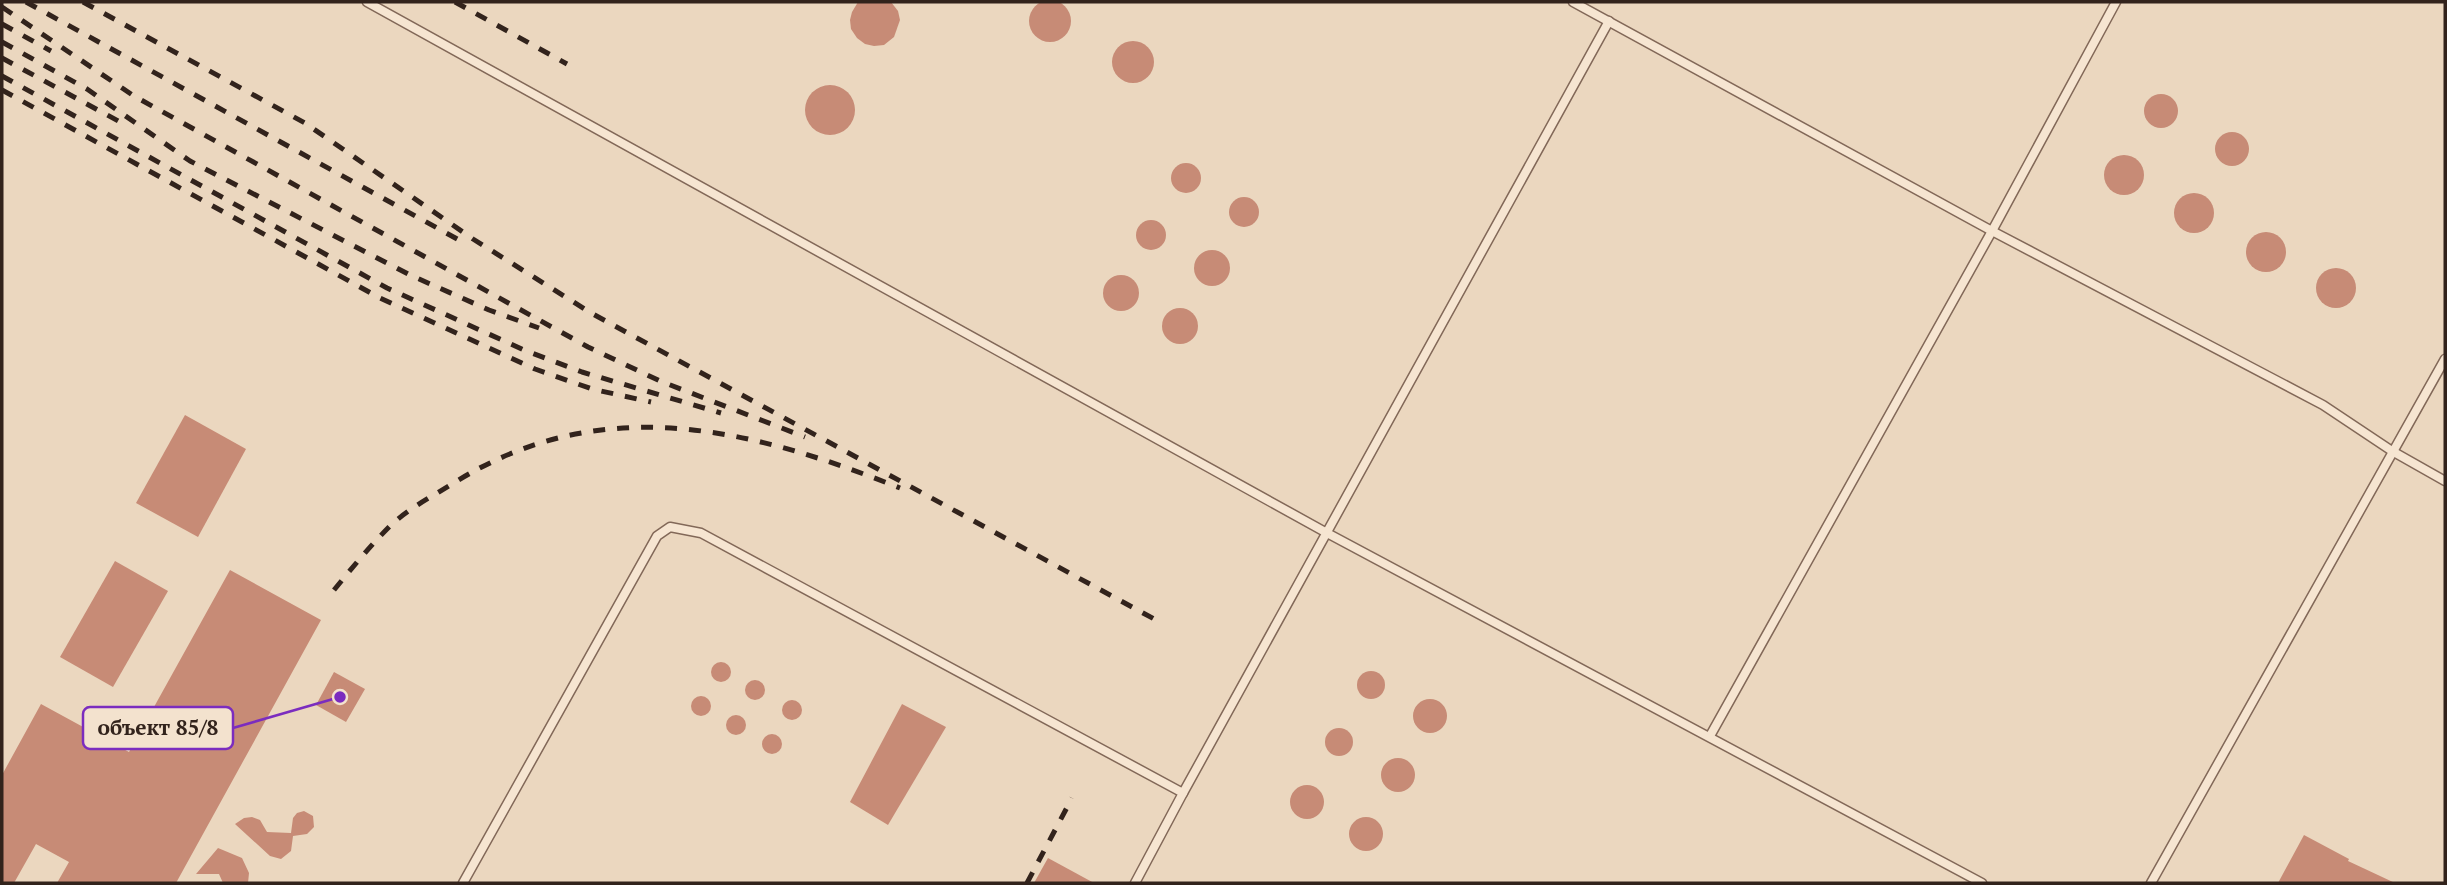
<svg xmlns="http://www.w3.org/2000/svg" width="2447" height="885" font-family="'PT Serif',serif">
<rect width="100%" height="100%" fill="#ebd7bf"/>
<g fill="#c78b76">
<circle cx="1050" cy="21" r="21"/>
<polygon points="858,2 891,2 898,11 900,20 894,37 884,45 874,46 865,44 857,38 851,29 850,20 852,12"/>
<circle cx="1133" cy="62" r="21"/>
<circle cx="830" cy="110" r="25"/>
<circle cx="2161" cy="111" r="17"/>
<circle cx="2232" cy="149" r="17"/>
<circle cx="2124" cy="175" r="20"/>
<circle cx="1186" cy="178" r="15"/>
<circle cx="2194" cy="213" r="20"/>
<circle cx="1244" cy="212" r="15"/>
<circle cx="1151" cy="235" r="15"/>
<circle cx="2266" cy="252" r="20"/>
<circle cx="1212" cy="268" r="18"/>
<circle cx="2336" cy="288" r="20"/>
<circle cx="1121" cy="293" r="18"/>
<circle cx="1180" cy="326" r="18"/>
<polygon points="185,415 246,449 198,537 136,503"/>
<polygon points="115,561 168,591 113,687 60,657"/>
<polygon points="230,570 321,620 176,883 57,883 69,862 36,844 14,883 2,883 2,775 41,704 129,752"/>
<circle cx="721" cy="672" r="10"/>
<circle cx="1371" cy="685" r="14"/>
<polygon points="334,672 365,689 346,722 316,705"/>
<circle cx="755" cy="690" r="10"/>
<circle cx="701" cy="706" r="10"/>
<circle cx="1430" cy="716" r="17"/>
<circle cx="792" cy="710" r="10"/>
<polygon points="902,704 946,727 888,825 850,802"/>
<circle cx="736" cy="725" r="10"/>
<circle cx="1339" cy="742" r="14"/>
<circle cx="772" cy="744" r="10"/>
<circle cx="1398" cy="775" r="17"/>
<circle cx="1307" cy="802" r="17"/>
<polygon points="304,811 313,816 314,827 307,834 293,836 291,851 281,859 270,856 235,824 244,818 252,817 260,820 267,832 291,833 293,818 297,813"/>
<circle cx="1366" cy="834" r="17"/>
<polygon points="2304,835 2349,859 2348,861 2395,883 2278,883"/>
<polygon points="218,848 242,858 249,873 248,883 223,883 219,874 196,874"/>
<polygon points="1048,858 1094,883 1034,883"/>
</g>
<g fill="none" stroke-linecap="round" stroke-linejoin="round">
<g stroke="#826858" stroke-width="11">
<g id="service">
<polyline points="367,2 1327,533 1982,883"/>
<polyline points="1573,2 1992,231 2323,405 2392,451 2445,481"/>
<polyline points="1710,736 1992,231 2116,2"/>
<polyline points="1183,793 1609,21"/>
<polyline points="463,883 657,536 670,527 701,533 1183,793 1135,883"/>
<polyline points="2151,883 2445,359"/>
</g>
</g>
<use href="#service" stroke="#f6e5d1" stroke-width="8"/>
<g stroke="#32231c" stroke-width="5" stroke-dasharray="12 12" stroke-linecap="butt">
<polyline points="26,2 459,240"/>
<polyline points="83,2 305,123 473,239 591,313 1156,620"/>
<polyline points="455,2 567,64"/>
<polyline points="2,7 134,96 588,347 660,381 805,437"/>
<polyline points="2,24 51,51"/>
<polyline points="2,42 87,89 190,161 410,275 489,310 539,328"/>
<polyline points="2,58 122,123"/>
<polyline points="2,76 387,288 524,350 582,372 721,413"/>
<polyline points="2,90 380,298 535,369 592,389 651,402"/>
<path d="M 334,590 C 352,568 370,546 390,526 C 408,509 431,497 452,484 C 600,391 747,427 900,488"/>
<polyline points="1027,883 1072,798"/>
</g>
</g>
<path fill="none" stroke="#7b2cbf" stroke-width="2.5" d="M340 697L233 728"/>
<circle fill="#7b2cbf" stroke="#f3e2ce" stroke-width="2.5" cx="340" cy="697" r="7"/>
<rect fill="#f3e2ce" stroke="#7b2cbf" stroke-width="2.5" x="83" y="707" width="150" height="42" rx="7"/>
<g font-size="21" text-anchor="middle" font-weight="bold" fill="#32231c">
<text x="158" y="735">объект 85/8</text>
</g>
<rect width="2447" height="885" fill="none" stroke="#32231c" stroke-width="7"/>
</svg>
